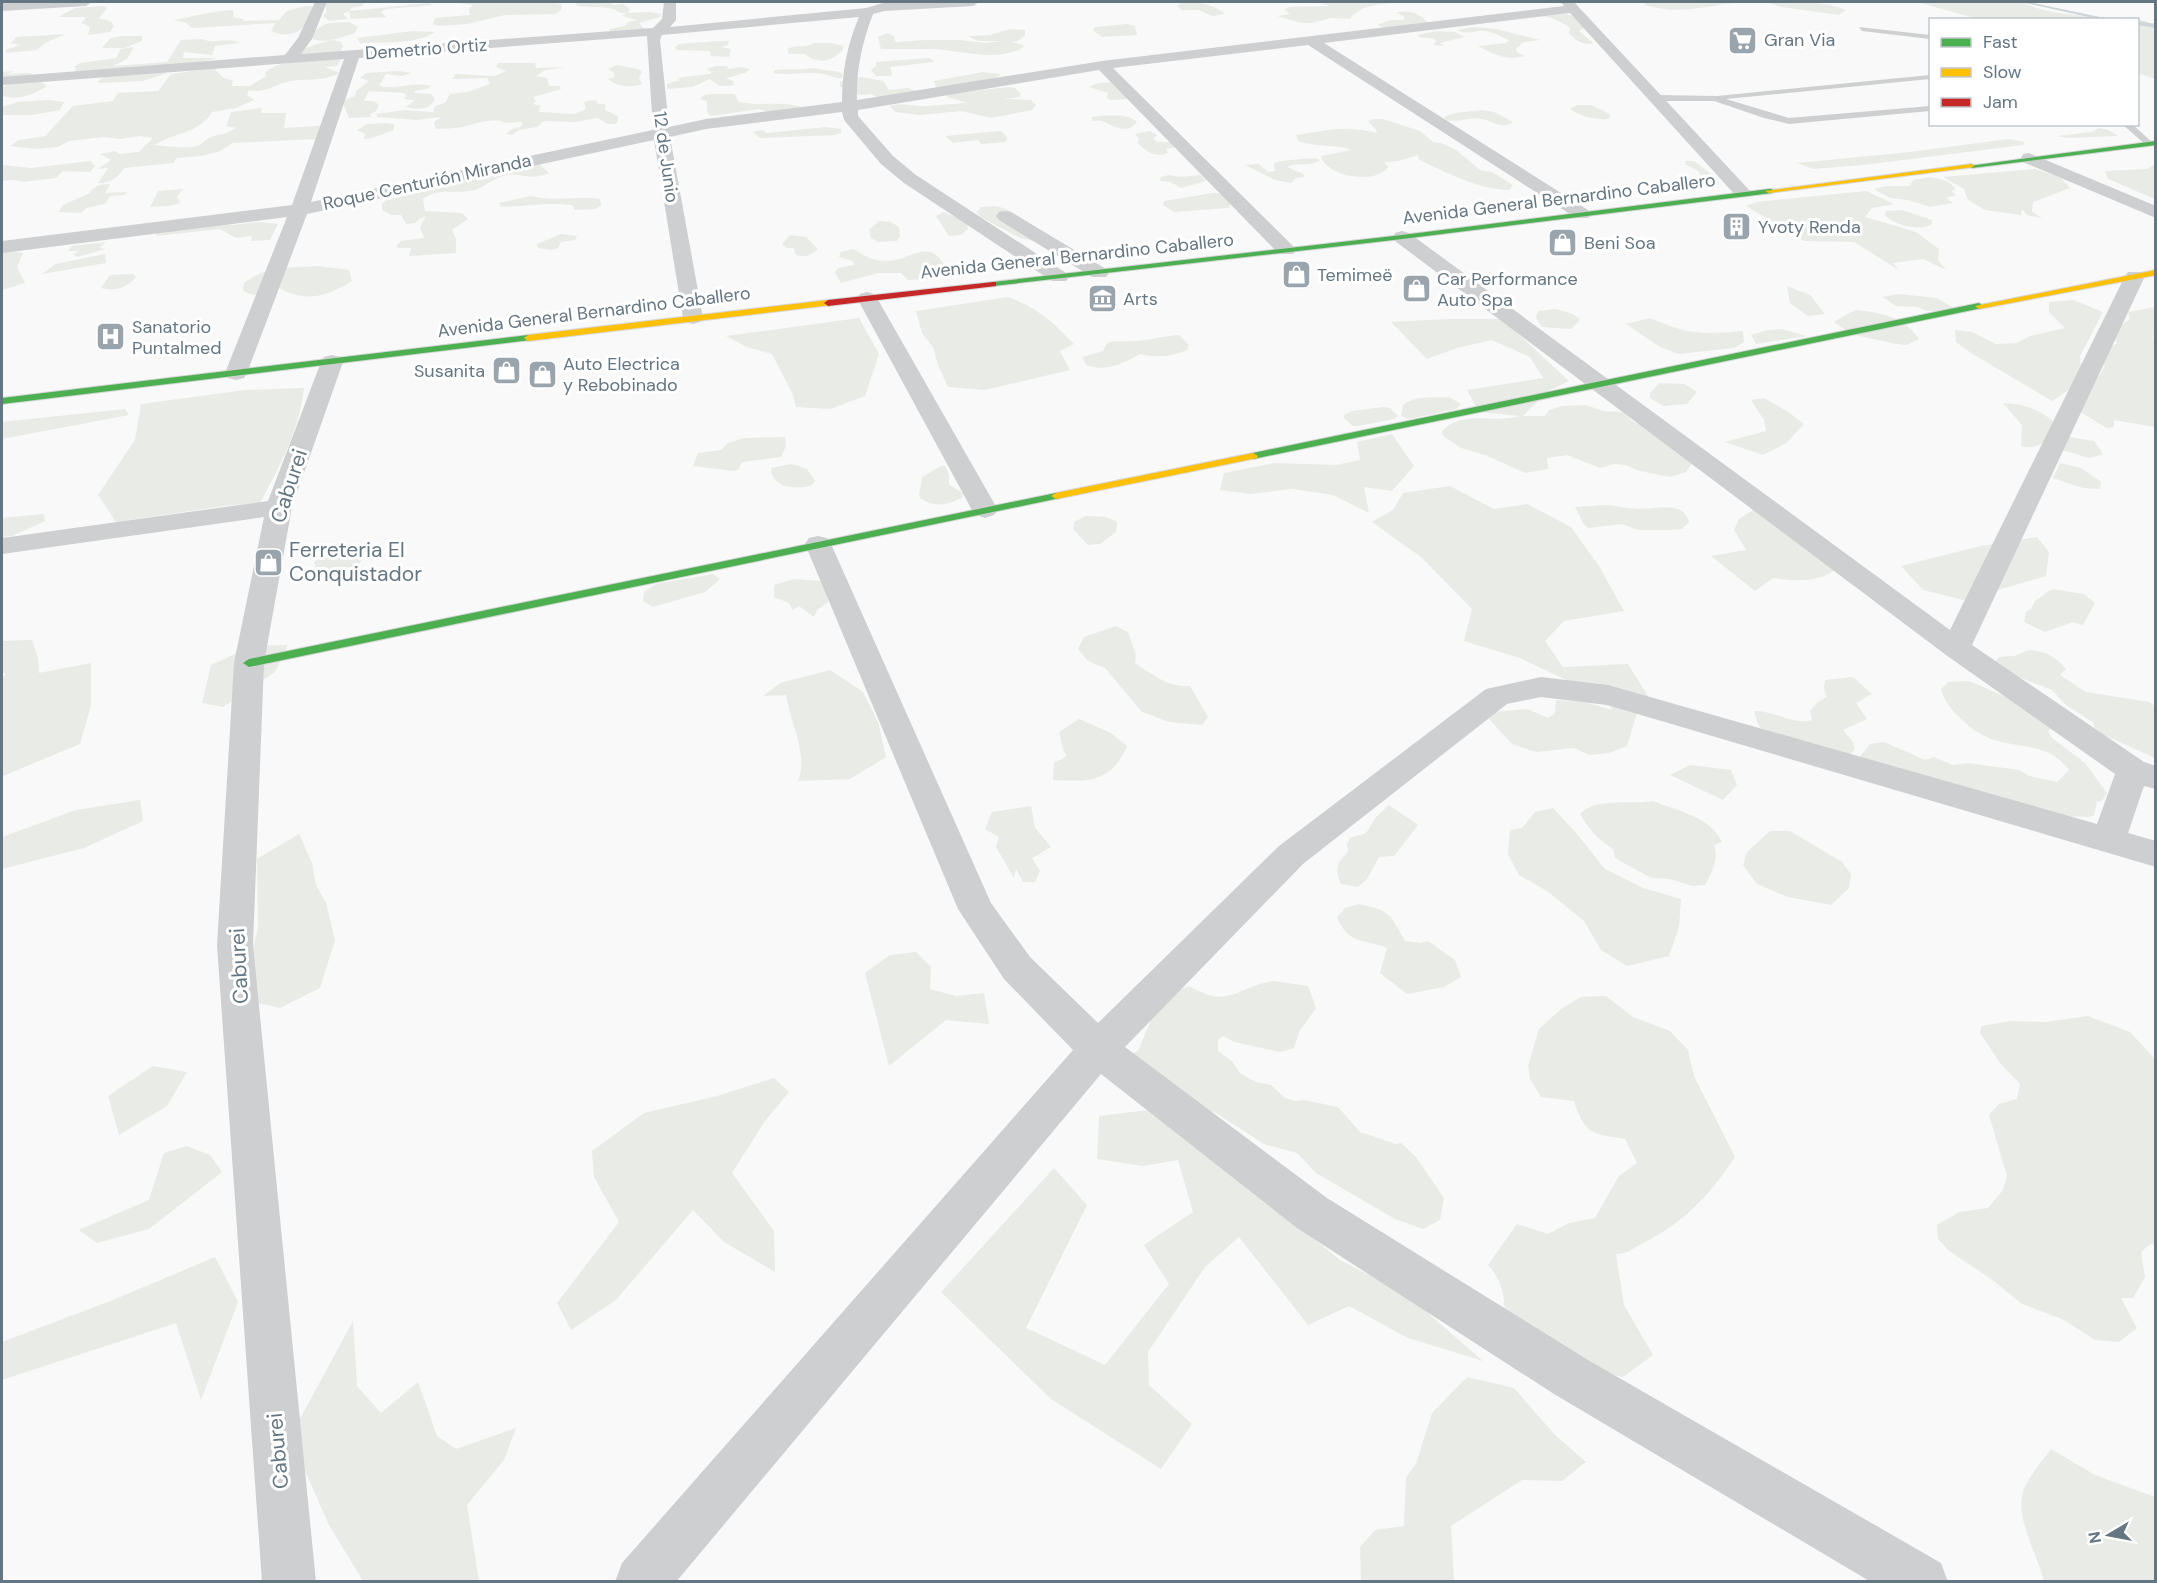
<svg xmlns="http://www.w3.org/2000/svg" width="2157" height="1583" font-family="'DM Sans',sans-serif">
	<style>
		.green { fill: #e8ebe6 }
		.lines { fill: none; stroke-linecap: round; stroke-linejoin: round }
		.stream { fill: #ced6d9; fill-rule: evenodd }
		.fast-casing { stroke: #d5d6d7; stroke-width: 2 }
		.slow-casing { stroke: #d5d6d7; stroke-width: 2 }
		.jam-casing { stroke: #d5d6d7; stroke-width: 2 }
		.lane { fill: #cecfd0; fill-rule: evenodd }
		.street { fill: #cecfd0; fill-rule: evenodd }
		.fast { fill: #4caf50; fill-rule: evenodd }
		.slow { fill: #ffc107; fill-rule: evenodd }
		.jam { fill: #c62828; fill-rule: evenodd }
		.labels { text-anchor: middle; stroke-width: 6; stroke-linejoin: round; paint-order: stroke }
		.far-poi-label { font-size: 18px; fill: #657683; stroke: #fff; text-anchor: start }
		.far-street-label { font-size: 18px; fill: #657683; stroke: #fff }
		.street-label { font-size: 21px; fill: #657683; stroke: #fff }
		.poi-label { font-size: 21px; fill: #657683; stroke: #fff; text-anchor: start }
	</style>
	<rect width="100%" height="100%" fill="#f9f9f9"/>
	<g class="green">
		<polygon points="329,2 372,2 365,2 362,6 351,8 350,11 429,3 433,5 386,9 381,12 386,17 351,19 349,11 343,14 348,19 329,21 323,16 327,12 325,5"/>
		<polygon points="448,2 550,2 561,4 562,9 556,14 505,15 468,24 438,26 433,24 435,18 470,15 469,9 473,5"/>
		<path d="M576 2H609L613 5 623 4 630 9 628 13 650 12 661 14 660 17 639 23 645 30 610 31 609 29 625 26 628 22 638 20 622 16 626 13C618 14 618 10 612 9 605 6 587 8 577 6Z"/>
		<path d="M1183 2C1196 1 1215 5 1225 14L1213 16 1198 10H1182L1177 6Z"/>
		<path d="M1318 2H1412C1393 4 1362 1 1350 19L1331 18 1312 23H1301L1277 16 1290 14 1284 9 1290 7 1330 6Z"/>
		<path d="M1647 2H1744C1706 5 1683 16 1645 5L1644 3Z"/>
		<path d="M1765 2C1792 1 1821 0 1846 10L1839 15 1782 7Z"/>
		<path d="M1917 2H2022C2054 18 2095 15 2130 19H1978Z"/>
		<polygon points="104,6 107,8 99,18 111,22 114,26 110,32 88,35 90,27 81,23 86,18 84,17 58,17 75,8"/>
		<path d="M306 6 321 7C306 25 297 42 271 31L276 23 192 28 186 23 174 20C194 16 213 11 233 10L234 18 244 19 242 21 279 20 287 11Z"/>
		<path d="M1396 12C1412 10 1420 13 1429 24L1388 29 1377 25 1391 20H1404V17Z"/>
		<path d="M1566 14 1573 16 1584 28 1579 31 1593 43C1583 46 1575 40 1569 33L1570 28C1561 22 1553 17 1541 16Z"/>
		<polygon points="2138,20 2146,21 2155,28 2155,79 2138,73"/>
		<path d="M349 22 358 27 355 33C342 37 323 45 311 38 320 21 331 23 349 22Z"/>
		<polygon points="1127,24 1135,26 1137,35 1102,37 1093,30 1095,27"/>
		<path d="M1473 27 1496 29 1540 40 1523 42 1516 49 1517 52 1525 56C1505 61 1494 54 1478 46L1506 43 1509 40C1503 37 1492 32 1486 31 1476 29 1467 36 1457 30Z"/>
		<path d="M1010 29 1025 30V35L1018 41 1011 42 1023 45 1024 47C997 63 961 50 932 49 915 49 898 49 881 49L878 37 888 33 895 37 894 40 896 42 927 40H959L986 43 1002 41H978L968 36 990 35Z"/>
		<path d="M413 31 435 32C413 46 385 41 360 43L357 38Z"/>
		<path d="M1436 31 1455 32 1464 37 1440 43 1444 46 1434 45 1436 40C1430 36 1421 40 1417 35Z"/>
		<polygon points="66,34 45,43 37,50 6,53 6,50 20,45 11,43 16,37"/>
		<polygon points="122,36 142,36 142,41 125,48 102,48 111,38"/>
		<path d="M202 39C215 45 227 36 240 43L215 46 212 55 184 52 183 58H217L151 73H167L143 81 100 83 97 82 104 77 73 74 76 69 74 67 80 63 116 58 121 49 134 47 127 59 113 66 167 62 181 40Z"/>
		<path d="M333 40 341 42 343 46 341 51 230 60C248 56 265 58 283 55 300 52 315 43 333 40Z"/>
		<polygon points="720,41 729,41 728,45 721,47 731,49 729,57 711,56 710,51 677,50 675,48 679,44"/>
		<path d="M814 43H831L843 46V50L833 58 823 61 812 59 805 54H788V49C795 44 806 49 814 43Z"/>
		<polygon points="930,58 934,62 890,67 892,74 890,76 876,76 871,70 876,66 876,62"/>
		<path d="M341 59 337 66 324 67 340 73C322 82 309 78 290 81 275 84 266 94 249 90L247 95 254 100 236 108 212 112C200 133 174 133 154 145 166 146 186 149 197 146 202 144 205 140 209 138 219 133 225 136 236 128L226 126 231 112 262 108 261 113H286L284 128 332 125 334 133 316 139 233 143 220 151 202 156 177 158 173 163 124 168C117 178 111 183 98 183L108 168 98 169 111 160 100 154 116 151 118 154 139 152 153 138 140 136 120 139 103 137 69 141 58 147 36 149 10 146 19 140 45 136 73 106 113 101 118 93 158 91 171 74 214 68 222 77 233 81 232 86H250L266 76 265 73C278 58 320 60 341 59Z"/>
		<path d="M498 63H535L536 68 566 67 545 70 536 76 547 78 549 86H559L561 89 533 97 536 101 533 104 540 106 539 112 574 114 586 109 584 103 587 101 596 100 598 104H605V110L618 116V121L615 124H608L597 118 575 122 544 121 537 127 519 130 512 135 506 134 512 129 520 127 523 124 521 122 503 123 502 121C486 119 476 124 462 127 454 129 444 128 436 129L434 122 441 117 417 120 377 117V114L405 110 433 112 435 106 445 103 450 94 468 92 490 84 487 78 452 79 456 74 495 76 506 71 496 67Z"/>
		<path d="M617 65 638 69 642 72 639 78 642 84C631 88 617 87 608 79L615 77 614 73 608 69Z"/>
		<path d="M715 66H727L728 69 741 67 750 69 745 73 726 78 733 81 734 85C720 87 720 87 710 79L692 87 667 89V84L680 80 677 78 710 74 712 72 707 69Z"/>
		<path d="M811 68 840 72 843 75 842 78C834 79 831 75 823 74 805 71 790 76 773 73L775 70C787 68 799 71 811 68Z"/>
		<path d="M15 71 7 74 30 73 47 86C35 94 15 102 2 95V87L15 82H2V72Z"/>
		<path d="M398 71 412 73 402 76 386 74 379 86C396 90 415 81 432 86L426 89 414 91 415 93 431 94 435 99C430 110 417 110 406 107L415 100 404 99 407 96 404 93 369 91 364 101H374L379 105 376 111 370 114 371 117 349 118 342 101 355 96 356 91 369 81 360 78 366 73Z"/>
		<path d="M983 72 1001 74C993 83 949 89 936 87L934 81Z"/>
		<polygon points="861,77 883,81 889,90 908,88 919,92 878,98 872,94 859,95 852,89 840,87 840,82"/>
		<polygon points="1115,82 1130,99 1111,100 1107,98 1108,93 1089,87 1098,83"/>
		<path d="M1009 87 1015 88 1021 94 1020 97 1003 99 1031 100 1036 105 1032 110 991 118 961 111 919 115 895 112 890 106C903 102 915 107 928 106 953 104 976 102 1001 100L968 103 947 97V94Z"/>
		<path d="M711 94H735L738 101C755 108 781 99 804 108L770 113 759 109 711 116 707 112V101L700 99 704 95Z"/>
		<polygon points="49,100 64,102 60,110 32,115 2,115 2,107 18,102"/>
		<path d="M1577 105H1591L1610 114 1609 119C1594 120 1582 117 1570 109Z"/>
		<path d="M1483 110 1494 112 1513 122C1502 131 1492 120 1481 119 1468 117 1458 123 1446 120L1444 117 1454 113Z"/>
		<path d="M1092 117C1104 115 1128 113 1137 122 1127 136 1113 125 1102 121 1099 120 1095 121 1092 121Z"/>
		<path d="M1374 119H1383L1420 131 1433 142 1441 143 1456 150 1480 170 1492 172 1513 185 1509 190C1476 189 1449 173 1419 160L1418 155 1399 161 1384 162 1388 167C1376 185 1326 177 1321 156L1351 150C1343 145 1313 147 1298 141L1296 135C1330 130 1342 125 1377 133L1376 130 1368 121Z"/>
		<polygon points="385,123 394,124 394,130 372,138 364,139 365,134 357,130 367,124"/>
		<polygon points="826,127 841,129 841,133 835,135 760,138 753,132 762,130 767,133"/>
		<polygon points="2099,128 2108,130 2118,136 2068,138 2057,136 2092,132"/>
		<polygon points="1001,131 1007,137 1006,142 981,144 978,140 953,143 945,136"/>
		<path d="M1150 131 1157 135 1153 139 1158 142H1174L1177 147 1166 149 1168 153C1155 158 1146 152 1138 143L1139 138 1135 134Z"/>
		<polygon points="2008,139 2025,142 2023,145 1863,165 1813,169 1797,163 1910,152"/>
		<path d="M1315 158 1320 160C1309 168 1298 161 1287 167L1303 174 1305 177 1296 178 1291 183 1275 180 1245 165 1259 164 1268 172 1275 171 1274 163C1282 160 1305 159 1315 158Z"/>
		<polygon points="90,161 95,166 90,172 63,171 56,178 23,182 14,180 2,181 2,165 31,168"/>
		<path d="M1685 161H1694L1718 179 1709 186 1674 189 1666 192 1657 191 1646 186 1647 183 1662 185 1702 180C1702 171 1693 168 1686 165Z"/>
		<path d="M539 164 549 173C531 181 524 173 507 175 495 177 488 185 477 189 460 196 439 186 423 199L425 211 462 213 468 219 452 230 456 239V253L409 256 411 248H398L396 246 401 241 424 238 420 227 426 216 419 219 415 223 406 224 401 215H391L382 210V204L385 201 446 184Z"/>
		<polygon points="2155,164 2155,199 2108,179 2105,171 2147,169"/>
		<polygon points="2035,169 2060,177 2070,188 2033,202 2032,211 2042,218 2027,215 2022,209 2021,215 1985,210 1968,200 1964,189 1943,177"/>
		<polygon points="1169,175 1180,177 1201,175 1206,181 1181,188 1171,182 1160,181 1161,177"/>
		<path d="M1930 177C1941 179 1949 180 1956 189L1951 191 1956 195 1946 198 1953 203 1930 207 1908 200 1890 198 1874 189 1886 186H1909L1914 180Z"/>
		<polygon points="110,184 105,193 127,192 124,195 110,196 105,204 86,208 81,213 59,212 63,205 90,193 91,190 99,185"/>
		<polygon points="183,189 177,197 180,203 169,206 150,207 158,191"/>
		<polygon points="1866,191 1894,204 1872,208 1865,217 1916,232 1939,249 1938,260 1946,270 1923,259 1893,263 1899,270 1854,242 1804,241 1746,206 1756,202"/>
		<polygon points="1213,193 1224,193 1230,203 1229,208 1174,212 1163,205 1164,201"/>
		<path d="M531 196C554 202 577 196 600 199L601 205 596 209 575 210 572 205C549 202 525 206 501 207L499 203Z"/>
		<path d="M995 206C1019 211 1027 223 1040 242L1020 238 981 217 977 212 981 207Z"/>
		<path d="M1902 210 1932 220 1931 225C1920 231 1893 225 1885 215L1886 211Z"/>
		<polygon points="944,212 966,222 968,229 961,235 949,236 936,216"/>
		<polygon points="879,221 891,222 899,227 900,236 897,241 878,242 871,238 869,230"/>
		<polygon points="258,222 278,224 270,240 251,241 252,236 236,238 220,229 156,236 157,233 222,223 233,225"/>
		<polygon points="561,234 577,236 575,240 561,242 558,248 552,250 538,248 537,244"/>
		<path d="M790 235 806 237 818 249C811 255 805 259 795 254L794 248H787L782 244Z"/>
		<polygon points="106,242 99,248 105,249 77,257 73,254 79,251 69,251 71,246"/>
		<path d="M853 249C864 255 873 261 885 261 911 262 930 234 947 270L928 279 908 280 901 273H878L841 283 835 273 838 268 854 265 853 261 839 257 841 252Z"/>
		<polygon points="13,251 23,253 17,267 25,283 2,290 2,253"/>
		<polygon points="105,254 106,263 42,274 56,264"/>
		<path d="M318 266 349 270 352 281C324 297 309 303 278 288 265 296 257 298 243 291L244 283C267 265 291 268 318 266Z"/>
		<path d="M133 274 136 277C127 287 116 292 101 288L110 275Z"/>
		<polygon points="1787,286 1810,295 1825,314 1808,316 1790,303"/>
		<polygon points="1898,294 1937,298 1957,310 1926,311 1918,307 1896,306 1883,297"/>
		<path d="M1008 297C1038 308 1052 321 1074 344L1060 351 1070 370 985 390 948 387 938 365 933 347 922 333 916 311Z"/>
		<polygon points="2073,300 2103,312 2080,356 2081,371 2070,389 2052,401 1971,353 1956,342 1955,330 1972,332 1996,344 2017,343 2030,336 2065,328 2049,312 2049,302"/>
		<polygon points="2155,307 2155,335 2152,336 2156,338 2155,427 2114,420 2114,427 2107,428 2077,410 2105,366 2099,362 2107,347 2117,344 2115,337 2117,328 2130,319 2128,312"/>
		<polygon points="1556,309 1573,314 1580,320 1571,329 1542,327 1536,318 1538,311"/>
		<path d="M1855 310C1880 312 1904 317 1919 339L1906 345 1896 344 1851 334 1834 322Z"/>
		<polygon points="859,318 879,354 865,396 830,409 796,407 793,395 772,354 747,347 726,336"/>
		<path d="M1650 318C1687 334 1702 335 1743 331L1744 342 1734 348 1678 354 1660 347 1626 324Z"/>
		<path d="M1450 319H1502L1569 381 1548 391 1523 416H1545L1549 410 1562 406 1586 405 1603 411 1622 412 1635 423 1652 427 1697 456 1686 472 1670 477 1640 471 1625 465 1614 464 1600 468 1567 455 1547 458 1548 469 1525 473 1485 455 1461 448 1443 436 1442 431C1463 409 1494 424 1520 416L1479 412 1467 390 1543 378 1530 357 1492 340 1457 348 1427 359 1391 322Z"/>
		<polygon points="1782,329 1806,336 1756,344 1751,335 1768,330"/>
		<path d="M1179 335 1189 345 1187 350C1171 357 1157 358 1140 354 1121 364 1108 372 1086 365L1082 357 1103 351 1107 343C1117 340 1126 342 1136 341 1151 340 1164 336 1179 335Z"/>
		<polygon points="1660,383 1684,384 1697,392 1687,404 1664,406 1650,398 1650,393"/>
		<path d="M304 388C298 433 281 464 260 503L223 506 116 522 98 495 135 440 141 404 245 390Z"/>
		<path d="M1449 397 1461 404 1456 409 1409 419 1401 416 1403 405C1416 395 1434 398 1449 397Z"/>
		<polygon points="1764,398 1787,411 1804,424 1786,443 1763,455 1725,442 1766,431 1764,420 1751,400"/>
		<path d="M2003 403C2023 404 2037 408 2053 421L2054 432C2044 443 2036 450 2021 446L2022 425Z"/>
		<polygon points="1384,407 1390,408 1398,416 1394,419 1358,426 1353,426 1344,418 1344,415 1352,411"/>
		<polygon points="125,409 129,415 2,439 2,422"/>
		<polygon points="1392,434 1414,466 1392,491 1364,487 1369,513 1333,495 1292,489 1250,494 1220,490 1224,473 1275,463 1336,465 1360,460 1357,442"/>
		<polygon points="785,437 786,446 781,457 742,462 738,470 734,471 693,466 698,453 721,450 728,443 744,438"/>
		<polygon points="2070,437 2094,441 2103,454 2089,458 2062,450 2061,438"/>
		<polygon points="2060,463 2081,468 2101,482 2100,489 2083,488 2053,478"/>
		<path d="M792 464 807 469 815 481 812 485C797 490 771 488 771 468Z"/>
		<path d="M941 466H945L949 474V485L963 493 962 498C946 505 935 508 920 498 918 490 922 486 922 477Z"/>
		<polygon points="1450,486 1494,509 1527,504 1571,527 1599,566 1624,611 1564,621 1545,641 1563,667 1628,664 1649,698 1594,693 1520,658 1464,641 1472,609 1421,557 1372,522 1393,510 1403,493"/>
		<path d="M1765 502 1837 569C1817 583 1796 581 1773 578L1755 591 1711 556 1746 550 1734 530 1739 519Z"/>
		<path d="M1607 505C1618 506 1629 509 1640 509 1657 509 1683 500 1689 522L1682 529 1669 530H1638L1622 524 1588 528 1583 523 1575 507Z"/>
		<polygon points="44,514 45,521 12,536 2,537 2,518"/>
		<polygon points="1086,516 1106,517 1117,522 1116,532 1100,544 1088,545 1073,529 1074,522"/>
		<polygon points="2037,537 2049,552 2046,576 1963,600 1923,590 1901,566 1981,546"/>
		<polygon points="328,552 362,558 358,568 324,583 319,581 314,562"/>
		<polygon points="713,574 720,579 705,592 653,607 643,601 644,592 656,584"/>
		<polygon points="794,579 821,581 832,588 828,602 817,610 814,617 799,606 793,610 789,603 774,597 774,585"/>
		<polygon points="2052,589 2084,594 2095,603 2083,625 2073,622 2045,632 2024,622 2026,612 2031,609 2035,601"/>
		<path d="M1116 626 1128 632 1136 655 1135 663C1153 675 1167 687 1190 686L1208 717 1202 725 1169 722 1142 712 1105 668 1088 661 1078 649 1084 637Z"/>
		<polygon points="32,640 38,658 39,673 91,663 91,705 80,744 3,776 2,779 2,679 6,673 2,673 2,641"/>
		<polygon points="288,645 275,672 223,707 202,703 211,665 235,654 238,646"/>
		<path d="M2028 650C2045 651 2055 656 2066 669L2060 675 2086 692 2149 702 2155 706V758L2102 734 2094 727V723L2066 705 2052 690 2001 670 1996 661 1999 657 2015 656Z"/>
		<path d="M830 670 863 692 878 722 886 757 850 779 798 781C809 755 790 723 786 695L763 696 780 683Z"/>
		<path d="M1853 677 1872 694 1856 703 1867 719 1843 730 1853 742 1855 749 1849 756 1769 738 1758 724 1754 711C1775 710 1792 726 1812 720L1810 711 1818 702 1827 697 1824 689 1825 680Z"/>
		<path d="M1969 681 2009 698 2050 722V730L2048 731 2052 738 2085 763 2107 793 2102 801 2097 802 2094 815 2090 817 2061 816 1859 758 1870 744 1884 742 1925 760 1934 757 1953 765 1968 763 2019 770 2029 776 2057 782 2069 770C2046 740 2018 750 1989 738 1977 733 1967 725 1958 716 1950 708 1944 700 1941 689L1948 682Z"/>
		<polygon points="1608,697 1639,706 1627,746 1609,753 1589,755 1574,748 1536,752 1512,744 1489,719 1494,712 1527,709 1548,718 1555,713 1556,700 1584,702 1612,710"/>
		<path d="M1079 719 1111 733 1127 746C1111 783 1088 782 1053 780L1054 763 1067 756 1063 749 1059 732Z"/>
		<polygon points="1690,765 1731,770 1737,785 1723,800 1670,775"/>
		<polygon points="140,800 143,821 84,848 2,869 2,837 76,810"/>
		<path d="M1653 801C1677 811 1710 816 1722 842L1714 845C1719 860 1712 872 1705 885L1692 886 1670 879 1651 878 1615 858 1613 849C1598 840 1589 829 1580 814 1596 797 1630 805 1653 801Z"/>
		<path d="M1389 805 1418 825 1394 856 1379 857 1367 879 1358 887 1341 884C1335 869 1336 863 1348 852L1347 844 1350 838 1366 833 1376 817Z"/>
		<polygon points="1031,806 1035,828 1051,847 1032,858 1040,871 1035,882 1023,882 1016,869 1014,878 996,847 999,837 985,829 992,812"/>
		<polygon points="1553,808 1577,834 1605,869 1643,888 1681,899 1679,927 1669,956 1627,966 1601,950 1584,921 1547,891 1519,875 1508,854 1510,830 1522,828 1535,812"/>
		<polygon points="1770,831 1790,831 1842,862 1851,874 1849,888 1831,905 1788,897 1757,884 1743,865 1747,852"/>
		<polygon points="299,834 312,863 316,885 326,903 335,940 320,988 280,1008 240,999 258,928 257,859"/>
		<path d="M1359 904C1391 911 1389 913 1405 941L1420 943 1428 941 1455 960 1461 977 1444 987 1407 994 1380 973 1387 948C1364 938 1349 946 1337 917L1345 908Z"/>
		<polygon points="916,952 931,967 930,989 956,996 984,993 989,1024 946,1020 889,1066 865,973 890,955"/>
		<path d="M1274 981 1308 986 1316 1008 1299 1032 1294 1048 1280 1052 1234 1042 1223 1036 1218 1040V1051L1232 1061 1240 1073 1256 1082 1271 1085 1285 1098 1295 1101 1304 1100 1338 1107 1360 1132 1396 1144 1401 1143 1416 1157 1444 1198 1440 1220 1423 1229 1395 1219 1316 1173 1297 1153 1264 1144 1216 1113 1201 1110 1122 1057 1138 1051 1154 1013 1165 996 1189 986C1230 1010 1235 987 1274 981Z"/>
		<path d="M1606 996 1633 1017 1670 1031 1688 1050 1694 1076 1735 1157C1709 1196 1684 1223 1641 1244 1633 1249 1625 1254 1616 1254L1624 1305 1653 1355 1623 1377 1601 1372 1504 1324C1506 1302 1504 1282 1488 1265L1517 1224 1548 1234 1569 1223 1595 1218 1619 1176 1637 1163 1625 1139C1593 1134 1584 1134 1574 1101L1541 1097 1530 1079 1528 1066 1539 1029 1561 1009 1581 997Z"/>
		<polygon points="2088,1016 2130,1032 2155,1059 2155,1245 2150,1244 2141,1252 2145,1277 2133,1298 2121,1298 2137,1328 2119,1342 2095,1340 2064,1320 2022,1304 1991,1279 1949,1251 1938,1239 1937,1225 1959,1212 1988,1208 2003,1190 2007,1176 1989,1115 1999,1104 2017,1099 2020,1084 2000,1063 1980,1033 1981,1026 2011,1021 2046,1022"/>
		<polygon points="153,1066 187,1072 167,1106 119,1135 108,1096"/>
		<polygon points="774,1078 789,1092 765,1121 732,1173 774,1231 775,1272 724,1242 693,1210 616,1300 571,1330 557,1303 619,1222 594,1177 592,1151 644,1113 717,1096"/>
		<polygon points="1157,1109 1340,1260 1406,1294 1483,1361 1408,1338 1349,1306 1308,1325 1239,1237 1205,1267 1148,1352 1149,1385 1192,1424 1161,1469 1051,1399 941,1292 1054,1168 1087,1205 1026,1328 1105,1365 1169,1284 1144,1245 1193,1212 1178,1160 1143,1166 1097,1159 1099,1116"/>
		<polygon points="187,1146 210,1155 222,1172 149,1229 97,1243 79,1230 149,1200 164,1153"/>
		<polygon points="215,1257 238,1302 201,1400 176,1323 2,1380 2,1342 113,1300"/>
		<polygon points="353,1321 357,1386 381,1413 418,1382 437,1436 456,1449 516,1428 504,1460 467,1505 479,1581 363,1581 329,1525 290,1437"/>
		<polygon points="1467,1377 1514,1388 1555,1435 1586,1462 1562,1481 1522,1480 1451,1526 1454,1581 1361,1581 1360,1547 1375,1530 1404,1526 1406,1477 1416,1464 1432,1413"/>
		<path d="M2051 1449 2095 1475 2155 1497V1581H2044C2038 1555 2015 1519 2023 1492 2026 1480 2043 1460 2051 1449Z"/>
	</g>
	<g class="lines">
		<g class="stream">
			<polygon points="2021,2 2029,2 2114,20 2102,20"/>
			<polygon points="2138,21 2156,24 2156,28 2138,25"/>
		</g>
		<defs>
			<g id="fast">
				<polygon points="2156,141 2156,145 1972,168 1969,166"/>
				<polygon points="1769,189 1772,189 1772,193 1402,239 993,286 989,284 993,282 1402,235"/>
				<polygon points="1979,303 1983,306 1982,308 1253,459 1248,456 1253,453"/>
				<polygon points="528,335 532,338 531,340 2,404 2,398"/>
				<polygon points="1056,493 1061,496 1060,498 249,667 243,663 249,659"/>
			</g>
			<g id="slow">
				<polygon points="1972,164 1974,167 1769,193 1765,191"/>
				<polygon points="2156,270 2156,275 1979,309 1975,306"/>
				<polygon points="828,300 831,301 831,305 528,341 524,338 528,335"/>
				<polygon points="1253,453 1258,456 1257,458 1056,499 1051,496 1056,493"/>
			</g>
			<polygon id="jam" points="993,282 996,282 996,286 828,306 824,303 828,300"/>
		</defs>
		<use href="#fast" class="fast-casing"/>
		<use href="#slow" class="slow-casing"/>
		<use href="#jam" class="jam-casing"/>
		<g class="lane">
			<polygon points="1859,27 1930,35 1930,39 1862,31"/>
			<polygon points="1930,75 1930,79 1726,99 1789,118 1930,106 1930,111 1789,124 1764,118 1714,101 1655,101 1651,98 1655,95 1717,96"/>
			<polygon points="2122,124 2132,124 2153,143 2146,145"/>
		</g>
		<g class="street">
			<polygon points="29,2 92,2 86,6 2,11 2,3"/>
			<path d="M315 2H327L312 39 301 54 653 28 662 19 664 2H676V20L670 27 866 8 887 2H979L973 6 884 11 873 14C862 43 856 70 857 100L1102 61 1564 6 1561 2H1574L1752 193 1749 197H1737L1570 13 1324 43 1588 210 1591 214 1588 218H1576L1308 45 1113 68 1293 246 1296 250 1293 254H1279L1099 70 858 110V116L893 156 916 175 1066 273 1069 277 1066 281H1052L904 183 881 164 844 120 842 112 706 129 670 137 703 318 700 322 693 324 686 322 683 318 654 140 307 214 247 373 244 378 236 380 228 378 225 373 287 217 2 253V241L292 205 344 59 2 85V77L285 55 298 38ZM859 17C847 45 842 72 842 102L706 119 669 127 660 40 662 35ZM647 36 653 130 311 202 359 58Z"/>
			<polygon points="2029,153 2156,206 2156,218 2023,162 2021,158 2023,154"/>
			<polygon points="1005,211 1011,212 1106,269 1109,273 1106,277 1092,277 999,220 996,216 999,212"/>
			<polygon points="1402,231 1409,233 1950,630 2125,276 2128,272 2142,272 2145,276 1972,645 2144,762 2156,766 2156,789 2144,786 2128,833 2156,841 2156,867 1607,705 1541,697 1507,704 1303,864 1125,1047 1327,1198 1588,1360 1941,1563 1948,1582 1871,1582 1554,1394 1297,1228 1101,1074 676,1582 615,1582 622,1563 1073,1050 1004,979 958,909 805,544 809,538 818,536 827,538 831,544 991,903 1030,957 1098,1023 1279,846 1486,689 1541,677 1608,685 2097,824 2115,774 1946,655 1395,241 1393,237 1395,233"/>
			<polygon points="867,292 874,294 877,298 998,510 994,515 985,518 976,515 972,510 857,298 860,294"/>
			<polygon points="332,355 340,357 343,362 292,507 264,663 253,945 316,1582 262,1582 217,945 234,663 264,517 2,554 2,538 268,501 321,362 324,357"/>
		</g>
		<use href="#fast" class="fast"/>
		<use href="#slow" class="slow"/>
		<use href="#jam" class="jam"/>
	</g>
	<defs>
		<symbol id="supermarket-square" viewBox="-11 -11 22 22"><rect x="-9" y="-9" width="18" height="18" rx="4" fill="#99a4ac" stroke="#fff"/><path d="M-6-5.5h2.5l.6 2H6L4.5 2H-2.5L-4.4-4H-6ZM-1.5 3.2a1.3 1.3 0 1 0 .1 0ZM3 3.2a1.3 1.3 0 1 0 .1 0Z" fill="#fff"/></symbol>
		<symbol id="building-square" viewBox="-11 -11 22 22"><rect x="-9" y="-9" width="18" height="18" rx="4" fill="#99a4ac" stroke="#fff"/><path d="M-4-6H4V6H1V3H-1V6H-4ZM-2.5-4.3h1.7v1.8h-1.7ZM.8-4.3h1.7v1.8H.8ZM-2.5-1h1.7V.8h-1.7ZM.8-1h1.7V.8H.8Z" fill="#fff"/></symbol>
		<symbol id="shop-square" viewBox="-11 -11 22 22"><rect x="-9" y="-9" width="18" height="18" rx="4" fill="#99a4ac" stroke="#fff"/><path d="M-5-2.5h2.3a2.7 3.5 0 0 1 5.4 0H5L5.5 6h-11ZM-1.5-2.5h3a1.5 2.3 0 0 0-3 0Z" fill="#fff"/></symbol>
		<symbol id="museum-square" viewBox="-11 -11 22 22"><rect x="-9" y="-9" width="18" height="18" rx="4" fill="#99a4ac" stroke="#fff"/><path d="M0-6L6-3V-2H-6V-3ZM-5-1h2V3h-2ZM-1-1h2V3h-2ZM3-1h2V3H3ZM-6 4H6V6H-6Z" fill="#fff"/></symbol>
		<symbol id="hospital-square" viewBox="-11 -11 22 22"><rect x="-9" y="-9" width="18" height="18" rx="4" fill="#99a4ac" stroke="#fff"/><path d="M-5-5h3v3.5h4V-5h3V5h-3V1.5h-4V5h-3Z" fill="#fff"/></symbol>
	</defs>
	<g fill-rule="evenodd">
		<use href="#supermarket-square" x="1726" y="24" width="33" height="33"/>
		<use href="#building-square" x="1720" y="210" width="33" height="33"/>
		<use href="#shop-square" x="1546" y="226" width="33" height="33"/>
		<use href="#shop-square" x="1280" y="258" width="33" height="33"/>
		<use href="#shop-square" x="1400" y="272" width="33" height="33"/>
		<use href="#museum-square" x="1086" y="282" width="33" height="33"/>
		<use href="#hospital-square" x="94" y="320" width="33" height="33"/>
		<use href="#shop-square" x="490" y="354" width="33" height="33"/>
		<use href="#shop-square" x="526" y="358" width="33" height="33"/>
		<use href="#shop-square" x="252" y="546" width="33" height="33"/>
	</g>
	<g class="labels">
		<g class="far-poi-label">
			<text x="1764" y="46">Gran Via</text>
			<text x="1758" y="233">Yvoty Renda</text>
			<text x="1584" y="249">Beni Soa</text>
			<text x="1317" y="281">Temimeë</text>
			<text x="1437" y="285">Car Performance<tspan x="1437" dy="21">Auto Spa</tspan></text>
			<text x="1123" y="305">Arts</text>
			<text x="132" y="333">Sanatorio<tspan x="132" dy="21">Puntalmed</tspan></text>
			<text x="563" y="370">Auto Electrica<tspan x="563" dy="21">y Rebobinado</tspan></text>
			<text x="485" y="377" text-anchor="end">Susanita</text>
		</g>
		<g class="far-street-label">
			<text transform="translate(426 49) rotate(-4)" y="6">Demetrio Ortiz</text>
			<text transform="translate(666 157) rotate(82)" y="6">12 de Junio</text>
			<text transform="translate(427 182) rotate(-12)" y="6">Roque Centurión Miranda</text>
			<text transform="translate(1559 199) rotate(-7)" y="6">Avenida General Bernardino Caballero</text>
			<text transform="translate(1077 256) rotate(-6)" y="6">Avenida General Bernardino Caballero</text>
			<text transform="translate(594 312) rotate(-7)" y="6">Avenida General Bernardino Caballero</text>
		</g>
		<g class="street-label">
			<text transform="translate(289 486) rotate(-72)" y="7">Caburei</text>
			<text transform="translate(239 966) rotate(-93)" y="7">Caburei</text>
			<text transform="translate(278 1451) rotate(-95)" y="7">Caburei</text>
		</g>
		<g class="poi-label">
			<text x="289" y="557">Ferreteria El<tspan x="289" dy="24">Conquistador</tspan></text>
		</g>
	</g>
	<rect width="2157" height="1583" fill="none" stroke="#657683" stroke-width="6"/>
	<rect x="1929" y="18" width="210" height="108" fill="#ffffff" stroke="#c1c8cd" stroke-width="1.5"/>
	<rect x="1941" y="38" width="30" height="9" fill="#4caf50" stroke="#c1c8cd" stroke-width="1.5"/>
	<text x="1983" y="48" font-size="18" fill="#657683">Fast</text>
	<rect x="1941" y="68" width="30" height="9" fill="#ffc107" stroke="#c1c8cd" stroke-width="1.5"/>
	<text x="1983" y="78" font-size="18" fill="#657683">Slow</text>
	<rect x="1941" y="98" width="30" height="9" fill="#c62828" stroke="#c1c8cd" stroke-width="1.5"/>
	<text x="1983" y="108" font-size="18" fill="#657683">Jam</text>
	<g transform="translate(2109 1535) rotate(260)" stroke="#ffffff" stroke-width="4.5" paint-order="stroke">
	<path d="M0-4.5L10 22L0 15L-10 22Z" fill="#657683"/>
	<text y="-9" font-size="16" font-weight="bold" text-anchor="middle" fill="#657683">N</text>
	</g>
</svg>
